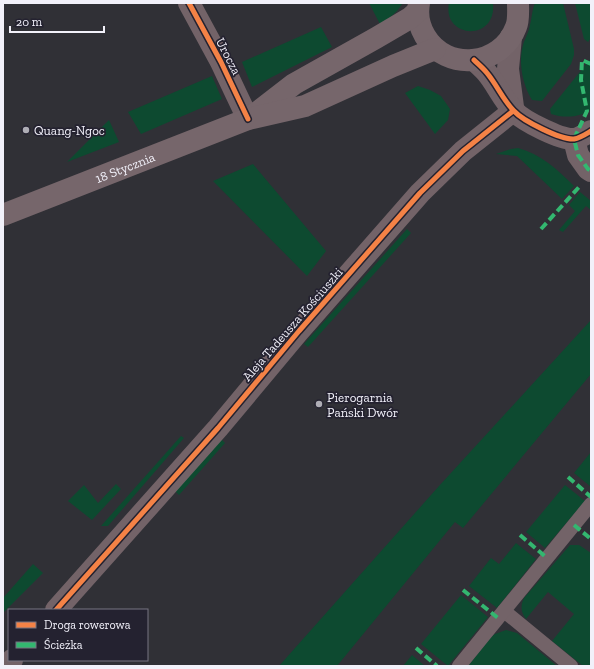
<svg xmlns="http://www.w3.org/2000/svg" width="594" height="669" font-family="'Zilla Slab',serif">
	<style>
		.green { fill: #0d4a30 }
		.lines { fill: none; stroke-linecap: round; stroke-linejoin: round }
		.service { stroke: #736368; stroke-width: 14 }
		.minor { stroke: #736368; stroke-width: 22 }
		.secondary { stroke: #76666b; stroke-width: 22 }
		.quiet { stroke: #33b770; stroke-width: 4; stroke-dasharray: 8 4; stroke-linecap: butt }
		.cycleway-casing { stroke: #242230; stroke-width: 8 }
		.cycleway { stroke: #f48246; stroke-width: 5 }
		.poi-dot { fill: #aeadb5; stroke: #242230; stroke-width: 1.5 }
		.labels { text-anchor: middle; stroke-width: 3.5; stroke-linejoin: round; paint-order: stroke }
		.street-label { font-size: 13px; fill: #f2f1fa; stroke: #242230 }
		.poi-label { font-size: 13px; fill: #f2f1fa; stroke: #242230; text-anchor: start }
	</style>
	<rect width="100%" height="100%" fill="#303036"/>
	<g class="green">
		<polygon points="369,3 403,3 397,11 381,26"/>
		<path d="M449 3H493C497 42 442 39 449 3Z"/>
		<path d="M535 3H563L574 49V55L571 64 542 101 532 100C523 85 518 63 523 45 525 38 529 32 530 25 532 17 532 10 535 3Z"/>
		<polygon points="575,3 591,3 591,38 588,42 584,39"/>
		<polygon points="321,27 332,47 252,87 242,62"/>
		<path d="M591 58V109C581 118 563 118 551 114L550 109Z"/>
		<polygon points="212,76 222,99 141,134 128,112"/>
		<polygon points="418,86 430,90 441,96 450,109 448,120 435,134 405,93"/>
		<polygon points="109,120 119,142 67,162"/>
		<path d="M518 148C541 154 558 170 574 186L562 199 517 156 496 154 511 149Z"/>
		<polygon points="253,164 326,251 307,276 213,181"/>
		<polygon points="580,192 591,201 591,210 586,206 563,232 559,230 575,211 569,205"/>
		<polygon points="407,229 411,233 308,347 304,344"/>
		<polygon points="591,320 591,374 463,528 455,522 337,666 279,666 439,486"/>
		<polygon points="181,436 184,438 108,526 101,526"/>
		<polygon points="221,439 225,443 179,495 175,491"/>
		<polygon points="591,452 591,487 574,473"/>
		<polygon points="116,484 121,489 92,520 68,501 84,485 98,503"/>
		<polygon points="565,485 585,501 545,548 526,532"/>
		<polygon points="516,543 536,559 497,608 469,586 491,558 499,564"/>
		<path d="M570 545H579L591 553V666H583L552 641 574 614 548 592 526 619C521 612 520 606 524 598Z"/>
		<polygon points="33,564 43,573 3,613 3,598"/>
		<polygon points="461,595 488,617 448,666 421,644"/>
		<polygon points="506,630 517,633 557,666 468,666 491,637 495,634"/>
		<polygon points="412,655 425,666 403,666"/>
	</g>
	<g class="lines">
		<g class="service">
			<polyline points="504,611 571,666"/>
			<polyline points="459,666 498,618 591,504"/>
		</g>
		<g class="minor">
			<polyline points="189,3 221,62 248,119"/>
			<polyline points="511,37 508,69 513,107"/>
			<path d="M474 60C478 64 483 68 487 73 497 85 503 100 514 111 523 121 561 140 574 139 580 138 586 134 591 131"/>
			<polyline points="574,139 578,155 588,169 591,171"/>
			<polyline points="56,610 218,428 299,331 420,193 463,151 513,111"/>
			<polyline points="6,666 12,660"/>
		</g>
		<g class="secondary">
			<path d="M419 3C417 14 419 26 425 36 446 72 501 67 516 27 519 20 518 11 518 3"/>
			<polyline points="254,115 294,84 376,38 410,18 418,11"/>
			<path id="s1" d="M3 215 248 119 305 106 393 66 435 49"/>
		</g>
		<g class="quiet">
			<polyline points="591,64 582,60 581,80 587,111 574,139 578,155 588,169 591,171"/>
			<polyline points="541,229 580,186"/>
			<polyline points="568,477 591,497"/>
			<polyline points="574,525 591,539"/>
			<polyline points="520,535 547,558"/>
			<polyline points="463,590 498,618"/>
			<polyline points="416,648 437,666"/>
		</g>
		<defs>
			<g id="cycleway">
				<polyline points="189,3 221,62 248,119"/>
				<path d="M474 60C478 64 483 68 487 73 497 85 503 100 514 111 523 121 561 140 574 139 580 138 586 134 591 131"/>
				<polyline points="56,610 218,428 299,331 420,193 463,151 513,111"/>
			</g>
		</defs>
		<use href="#cycleway" class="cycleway-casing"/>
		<use href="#cycleway" class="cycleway"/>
	</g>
	<g class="poi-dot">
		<circle cx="26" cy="130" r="4"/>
		<circle cx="319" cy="404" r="4"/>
	</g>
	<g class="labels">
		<g class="street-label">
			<text transform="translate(229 56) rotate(63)" y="5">Urocza</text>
			<text dy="5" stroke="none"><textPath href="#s1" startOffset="131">18 Stycznia</textPath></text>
			<text transform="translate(292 324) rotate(-49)" y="5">Aleja Tadeusza Kościuszki</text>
		</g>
		<g class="poi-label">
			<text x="34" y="135">Quang-Ngoc</text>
			<text x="327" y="402">Pierogarnia<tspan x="327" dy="15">Pański Dwór</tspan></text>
		</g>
	</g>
	<rect width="594" height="669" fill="none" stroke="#f2f1fa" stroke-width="8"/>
	<rect x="8" y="609" width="140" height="52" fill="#242230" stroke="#767581"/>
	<rect x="16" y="622" width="20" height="6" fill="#f48246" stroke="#767581"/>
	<text x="44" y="629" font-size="12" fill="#f2f1fa">Droga rowerowa</text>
	<rect x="16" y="642" width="20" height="6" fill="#33b770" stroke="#767581"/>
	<text x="44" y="649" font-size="12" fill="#f2f1fa">Ścieżka</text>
	<path d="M10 26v6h94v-6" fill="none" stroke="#f2f1fa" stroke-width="2"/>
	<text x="16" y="26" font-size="12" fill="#f2f1fa" stroke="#242230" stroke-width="3" paint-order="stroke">20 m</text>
</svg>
